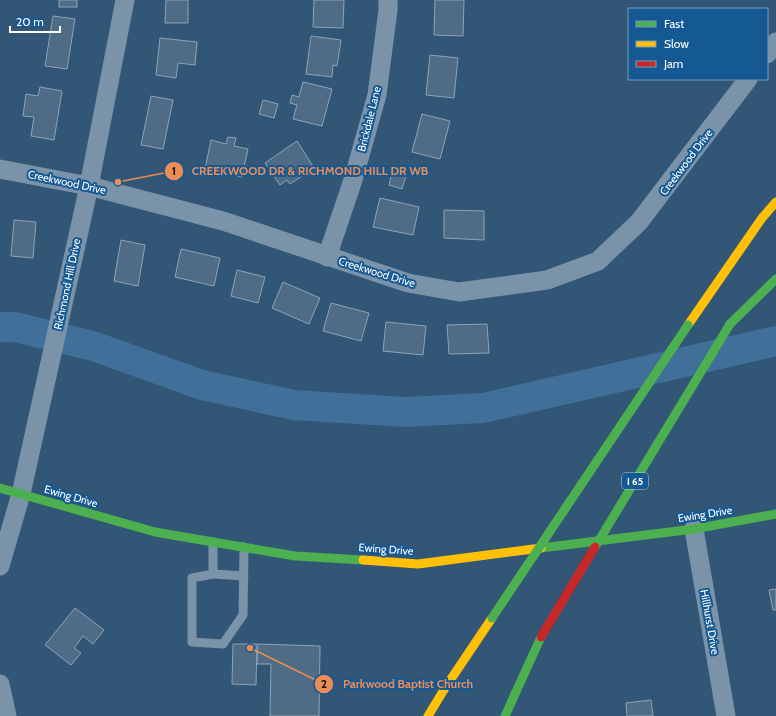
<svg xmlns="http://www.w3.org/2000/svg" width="776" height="716" font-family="Cabin,sans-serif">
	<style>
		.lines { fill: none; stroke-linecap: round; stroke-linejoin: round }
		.river { stroke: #406f99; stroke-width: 30 }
		.building { fill: #4e6c85; stroke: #8ea4b7 }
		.lane { stroke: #7a93a9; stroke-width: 9 }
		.street { stroke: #7a93a9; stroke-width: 19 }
		.fast { stroke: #4caf50; stroke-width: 9 }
		.slow { stroke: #ffc107; stroke-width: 9 }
		.fast-bridge { stroke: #4caf50; stroke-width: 9 }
		.jam-bridge { stroke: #c62828; stroke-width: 9 }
		.labels { text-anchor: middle; stroke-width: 4; stroke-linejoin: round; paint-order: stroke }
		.shield { fill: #145993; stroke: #b8cddf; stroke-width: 1 }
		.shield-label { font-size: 10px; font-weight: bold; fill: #fff }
		.street-label { font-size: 11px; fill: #fff; stroke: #145993 }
		.leader { fill: none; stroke: #ef8b55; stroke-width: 1.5 }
		.callout-dot { fill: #ef8b55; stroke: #145993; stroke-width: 1.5 }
		.mark-label { font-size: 12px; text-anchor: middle; font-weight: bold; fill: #111 }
		.callout-label { font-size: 12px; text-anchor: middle; font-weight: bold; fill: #ef8b55; stroke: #145993; stroke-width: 4; stroke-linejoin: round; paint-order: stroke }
	</style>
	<rect width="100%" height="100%" fill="#315676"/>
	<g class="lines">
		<polyline class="river" points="0,327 15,327 93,346 202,385 294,405 405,412 483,408 776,341"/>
	</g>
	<g class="building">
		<rect x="59" y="0" width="18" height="7"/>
		<polygon points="166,0 188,0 188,23 165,23"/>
		<polygon points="314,0 344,0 343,28 313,27"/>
		<polygon points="435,0 464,0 463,36 434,35"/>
		<polygon points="53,16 75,19 67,69 45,66"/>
		<polygon points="311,36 341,40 337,66 333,65 332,77 306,74"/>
		<polygon points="160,38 197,42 195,65 178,63 176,78 156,75"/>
		<polygon points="430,55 458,58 454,98 426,95"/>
		<polygon points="303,82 332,89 322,126 293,119 297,105 290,103 292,95 299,97"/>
		<polygon points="40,87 62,91 54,140 31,136 34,117 23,116 26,94 38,96"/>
		<polygon points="151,96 173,100 163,149 141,145"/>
		<polygon points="263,100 278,104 274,118 259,114"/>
		<polygon points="422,114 450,121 440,159 412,152"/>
		<polygon points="228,137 236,138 234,146 248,149 242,177 205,169 211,140 226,144"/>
		<polygon points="297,141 314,168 290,184 287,180 280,185 265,163"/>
		<polygon points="392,172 406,176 402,189 389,185"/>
		<polygon points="380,198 419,207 413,235 373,227"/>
		<polygon points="444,210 484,211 484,240 444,238"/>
		<polygon points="14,220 36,222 33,258 11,256"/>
		<polygon points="121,240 145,245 138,286 114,281"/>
		<polygon points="181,249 220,258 214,286 175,277"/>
		<polygon points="237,270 265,277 258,303 231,296"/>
		<polygon points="283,282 320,298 309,324 272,308"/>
		<polygon points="331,303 369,313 361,341 323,331"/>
		<polygon points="386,322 426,326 423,355 383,351"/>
		<polygon points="487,324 489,353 449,354 447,325"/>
		<polygon points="776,589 776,610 773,610 769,590"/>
		<polygon points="75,608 104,630 93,644 83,636 74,648 81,653 71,665 45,645"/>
		<polygon points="233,644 257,644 256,685 232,684"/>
		<polygon points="258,644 320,646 319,716 270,716 271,664 257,664"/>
		<polygon points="651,700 653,716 627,716 626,703"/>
	</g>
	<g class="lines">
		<g class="lane">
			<polyline points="213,542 213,574 192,578 192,642 223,644 243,615 244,547"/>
			<polyline points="213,574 244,576"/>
		</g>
		<g class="street">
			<polyline points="767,54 776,42"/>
			<polyline points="0,169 89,186 223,221 408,283 459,292 547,280 598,261 639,222 748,79"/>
			<polyline points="327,257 353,180 377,95 388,10 388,0"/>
			<polyline points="694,529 726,716"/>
			<polyline points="0,566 21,494 89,186 125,0"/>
			<polyline points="0,684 7,716"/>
		</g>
		<g class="fast">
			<polyline points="730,324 776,279"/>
			<polyline points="0,488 155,532 295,556 363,560"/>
			<polyline points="541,548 694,529 776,514"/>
			<polyline points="505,716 541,637"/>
		</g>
		<g class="slow">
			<polyline points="688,325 762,218 776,202"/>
			<polyline points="363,560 418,564 541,548"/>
			<polyline points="428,716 445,688 492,618"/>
		</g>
		<g class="fast-bridge">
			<polyline points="595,547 730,324"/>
			<polyline points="492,618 688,325"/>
		</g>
		<polyline class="jam-bridge" points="541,637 595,547"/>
	</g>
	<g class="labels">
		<rect class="shield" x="622" y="473" width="26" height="16" rx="3"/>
		<g class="shield-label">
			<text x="635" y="485">I 65</text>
		</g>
		<g class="street-label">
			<text transform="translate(369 119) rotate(-76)" y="4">Brickdale Lane</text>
			<text transform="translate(686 162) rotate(-53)" y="4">Creekwood Drive</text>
			<text transform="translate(67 182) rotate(12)" y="4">Creekwood Drive</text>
			<text transform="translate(377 272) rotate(17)" y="4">Creekwood Drive</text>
			<text transform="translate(67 284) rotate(-78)" y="4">Richmond Hill Drive</text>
			<text transform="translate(71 496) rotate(16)" y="4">Ewing Drive</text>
			<text transform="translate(705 514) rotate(-9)" y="4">Ewing Drive</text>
			<text transform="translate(386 549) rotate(4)" y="4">Ewing Drive</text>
			<text transform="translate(710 622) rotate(80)" y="4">Hillhurst Drive</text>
		</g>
	</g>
	<path class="leader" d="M118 182L174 171M250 648L324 684"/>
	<g class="callout-dot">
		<circle cx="118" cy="182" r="4"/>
		<circle cx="250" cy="648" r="4"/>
		<circle cx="174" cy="171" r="10"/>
		<circle cx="324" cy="684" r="10"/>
	</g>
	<g class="mark-label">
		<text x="174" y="175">1</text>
		<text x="324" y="688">2</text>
	</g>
	<g class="callout-label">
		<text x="310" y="175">CREEKWOOD DR &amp; RICHMOND HILL DR WB</text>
		<text x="408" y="688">Parkwood Baptist Church</text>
	</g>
	<rect x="628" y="8" width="140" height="72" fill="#145993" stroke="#729bbe"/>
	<rect x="636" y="21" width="20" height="6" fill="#4caf50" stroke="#729bbe"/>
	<text x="664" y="28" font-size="12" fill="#ffffff">Fast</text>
	<rect x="636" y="41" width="20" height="6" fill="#ffc107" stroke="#729bbe"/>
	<text x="664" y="48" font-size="12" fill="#ffffff">Slow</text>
	<rect x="636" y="61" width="20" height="6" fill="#c62828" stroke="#729bbe"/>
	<text x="664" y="68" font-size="12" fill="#ffffff">Jam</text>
	<path d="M10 26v6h50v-6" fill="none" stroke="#ffffff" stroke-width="2"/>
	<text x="16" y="26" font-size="12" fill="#ffffff" stroke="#145993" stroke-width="3" paint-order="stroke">20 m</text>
</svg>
